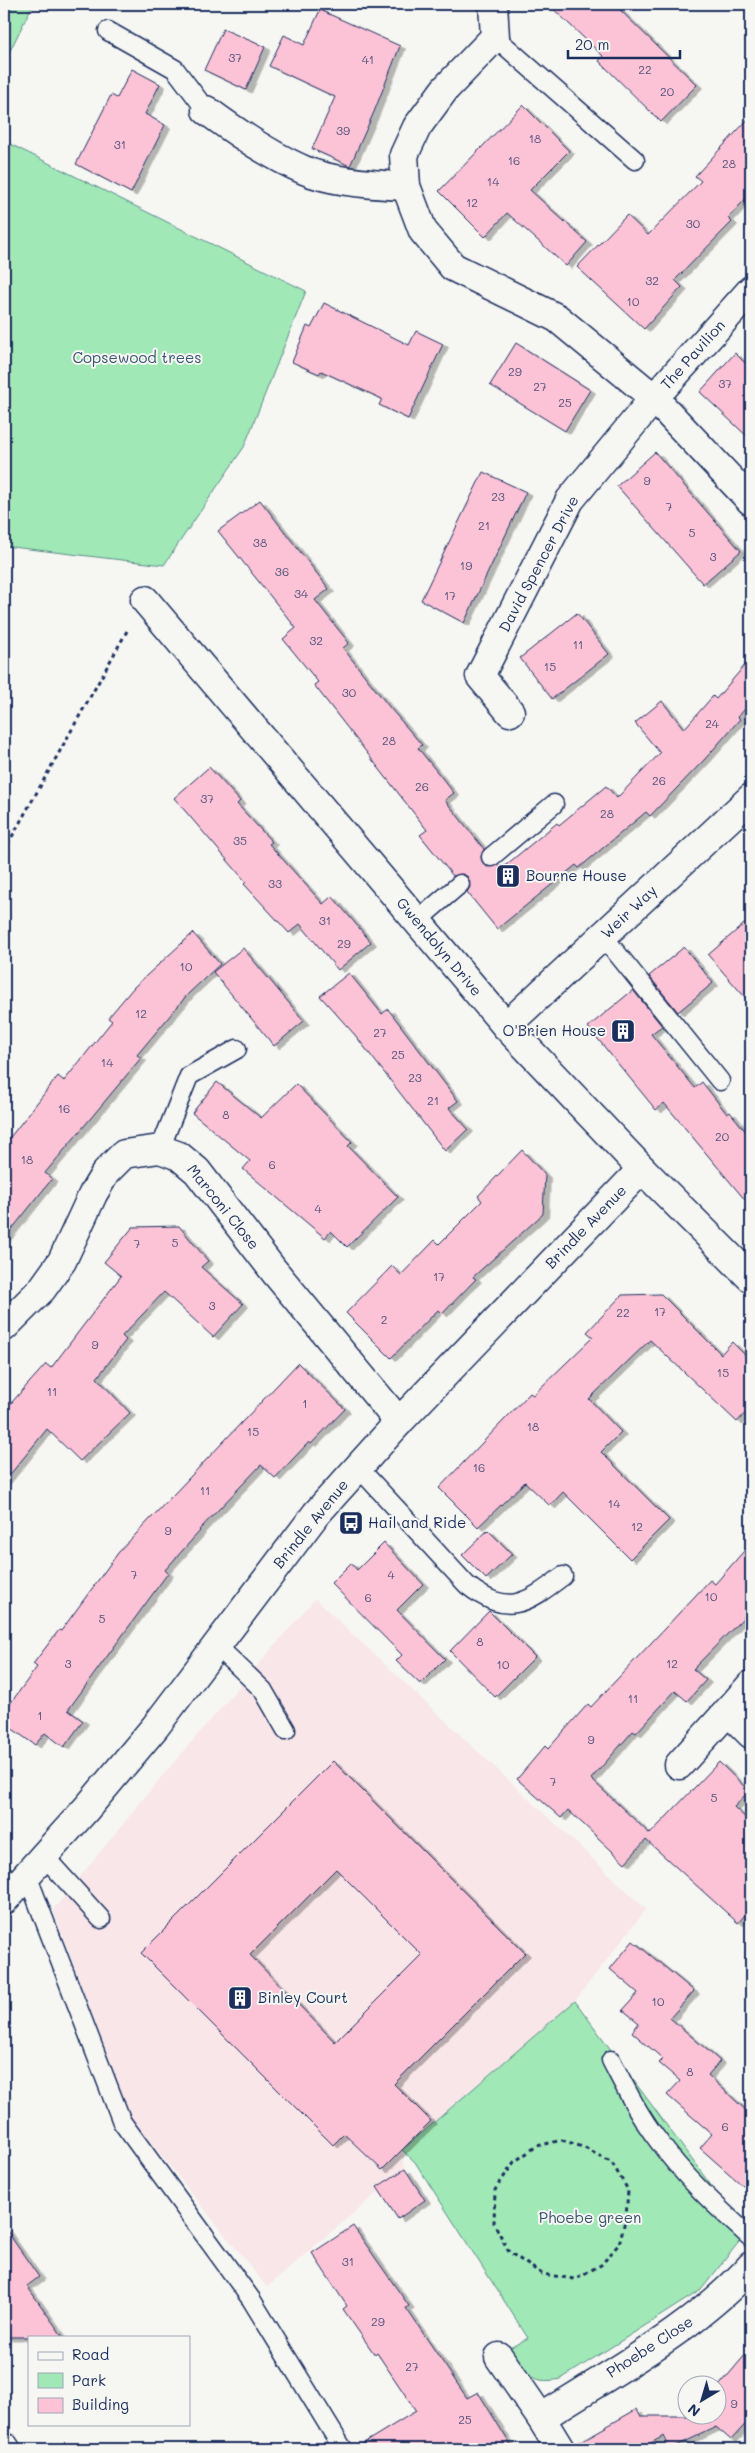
<svg xmlns="http://www.w3.org/2000/svg" width="755" height="2453" font-family="Mali,sans-serif">
	<style>
		.built { fill: #f8e6e9 }
		.green { fill: #a0e8b6; stroke: #5e8c8a }
		.building { fill: #fcc2d5; stroke: #1b2f5e; fill-rule: evenodd; filter: url(#shadow) }
		.lines { fill: none; stroke-linecap: round; stroke-linejoin: round }
		.service-casing { stroke: #1b2f5e; stroke-width: 21 }
		.minor-casing { stroke: #1b2f5e; stroke-width: 31 }
		.path { stroke: #1b2f5e; stroke-width: 3; stroke-dasharray: 4 4; stroke-linecap: butt }
		.service { stroke: #f6f6f2; stroke-width: 18 }
		.minor { stroke: #f6f6f2; stroke-width: 28 }
		.labels { text-anchor: middle; stroke-width: 4; stroke-linejoin: round; paint-order: stroke }
		.number-label { font-size: 12px; fill: #53547c }
		.street-label { font-size: 15px; fill: #1b2f5e; stroke: #f6f6f2 }
		.park-label { font-size: 15px; fill: #365470; stroke: #f6f6f2 }
		.poi-label { font-size: 15px; fill: #1b2f5e; stroke: #f6f6f2; text-anchor: start }
	</style>
	<defs>
		<filter id="shadow"><feDropShadow dx="5.5" dy="3" stdDeviation="0" flood-color="#0004"/></filter>
	</defs>
	<rect width="100%" height="100%" fill="#f6f6f2"/>
	<filter id="ink" filterUnits="userSpaceOnUse"><feTurbulence type="fractalNoise" baseFrequency=".02" numOctaves="2"/><feDisplacementMap in="SourceGraphic" scale="10" xChannelSelector="R" yChannelSelector="G"/><feConvolveMatrix kernelMatrix="1 2 1 2 8 2 1 2 1" color-interpolation-filters="sRGB"/></filter>
	<g filter="url(#ink)">
		<polygon class="built" points="315,1599 646,1909 575,2001 402,2150 405,2169 267,2287 132,2119 53,1910 163,1775"/>
		<g class="green">
			<polygon points="4,4 33,4 4,63"/>
			<polygon points="4,141 306,291 244,447 164,565 4,546"/>
			<path d="M575 2001 746 2233 701 2290 561 2379C529 2385 525 2373 508 2349L528 2338 415 2162 402 2150Z"/>
		</g>
		<g class="building">
			<polygon points="548,4 614,4 697,85 661,122 599,61 603,56"/>
			<polygon points="320,10 400,46 374,112 350,166 312,149 335,97 269,66 284,35 304,45"/>
			<polygon points="223,29 265,47 246,90 204,70"/>
			<polygon points="132,69 160,84 145,114 165,125 131,193 76,164 111,95 117,98"/>
			<polygon points="523,105 569,151 530,190 587,242 566,266 507,213 485,237 439,191"/>
			<polygon points="751,116 751,193 728,218 732,222 675,280 682,287 644,329 577,267 627,215 648,235 701,181 695,176"/>
			<polygon points="324,303 409,345 416,331 443,344 408,419 379,405 382,399 321,371 319,374 292,362 307,326 311,328"/>
			<polygon points="516,343 590,390 565,431 490,385"/>
			<polygon points="735,353 751,369 751,440 700,392"/>
			<polygon points="655,452 741,551 703,584 617,486"/>
			<polygon points="483,472 526,492 464,623 421,600"/>
			<polygon points="260,500 329,589 315,600 349,643 343,648 390,708 422,745 418,748 454,793 445,800 484,849 481,858 487,867 498,865 501,869 557,823 559,825 606,786 617,798 660,753 635,723 662,701 684,729 713,696 716,699 751,658 751,702 738,717 740,719 705,759 650,816 646,812 579,868 576,865 497,929 467,892 470,887 468,877 463,874 453,876 420,835 427,830 314,685 318,682 283,639 296,628 218,531"/>
			<polygon points="577,613 609,654 552,699 520,658"/>
			<polygon points="209,767 240,801 237,804 272,842 269,844 323,904 332,896 371,942 338,970 300,924 289,933 244,884 246,882 174,798"/>
			<polygon points="751,918 751,1004 708,955"/>
			<polygon points="193,933 220,964 188,994 137,1055 141,1058 45,1173 52,1179 4,1239 4,1145 58,1076 64,1081 112,1021 108,1018 134,987"/>
			<polygon points="684,947 713,983 678,1012 649,976"/>
			<polygon points="243,948 304,1021 274,1046 213,972"/>
			<polygon points="349,973 382,1014 388,1009 458,1101 449,1108 468,1129 445,1151 355,1035 320,996"/>
			<polygon points="633,990 662,1026 651,1034 695,1088 702,1082 727,1114 730,1112 751,1138 751,1207 664,1103 656,1110 588,1027"/>
			<polygon points="217,1082 261,1118 296,1084 352,1142 348,1146 398,1197 347,1247 331,1231 325,1238 243,1169 250,1161 192,1113"/>
			<polygon points="522,1150 545,1175 543,1214 473,1277 476,1279 442,1314 438,1310 391,1358 346,1313 392,1266 401,1275 435,1240 439,1244 482,1201 478,1196"/>
			<polygon points="179,1226 208,1261 201,1267 243,1304 213,1337 164,1292 122,1336 126,1340 97,1378 130,1413 80,1461 47,1429 4,1482 4,1411 46,1364 51,1368 121,1276 104,1262 133,1227"/>
			<polygon points="661,1294 721,1354 732,1342 751,1361 751,1407 737,1422 650,1340 589,1399 621,1432 601,1452 669,1520 630,1559 563,1492 550,1506 525,1482 478,1527 439,1488 530,1393 533,1395 593,1337 587,1332 622,1295"/>
			<polygon points="298,1363 345,1409 311,1444 309,1442 275,1478 261,1465 199,1530 200,1531 165,1570 168,1573 68,1710 83,1721 64,1747 45,1733 35,1745 4,1723 4,1712 37,1667 33,1664 59,1630 61,1631 118,1553"/>
			<polygon points="488,1530 512,1554 486,1579 462,1555"/>
			<polygon points="384,1543 423,1584 397,1610 445,1659 420,1684 396,1661 402,1655 331,1583 351,1563 357,1570"/>
			<polygon points="751,1543 751,1610 693,1669 706,1680 687,1701 675,1691 636,1733 633,1731 591,1779 650,1834 719,1762 749,1791 734,1807 751,1823 751,1908 738,1923 646,1840 625,1863 568,1810 561,1818 517,1779 545,1746 548,1749 588,1704 591,1707 710,1580 715,1584"/>
			<polygon points="489,1611 535,1657 495,1697 450,1651"/>
			<path d="M333 1761 525 1953 394 2084 431 2121 382 2170 344 2134 333 2145 141 1953ZM336 1869 422 1955 335 2042 250 1955Z"/>
			<polygon points="633,1941 694,1991 670,2018 720,2061 708,2075 751,2115 751,2193 700,2148 712,2134 667,2095 680,2081 659,2063 663,2059 632,2032 639,2023 623,2010 638,1993 610,1969"/>
			<polygon points="405,2169 425,2200 398,2219 377,2187"/>
			<polygon points="353,2226 409,2306 406,2308 467,2398 478,2392 513,2449 354,2449 416,2411 377,2353 375,2355 343,2309 347,2306 312,2253"/>
			<polygon points="4,2227 39,2277 27,2286 63,2337 4,2337"/>
			<polygon points="751,2348 751,2418 731,2440 716,2427 670,2449 664,2436 639,2449 576,2449 574,2445 637,2409 641,2416 718,2416 718,2387"/>
		</g>
		<g class="lines">
			<defs>
				<g id="service">
					<polyline points="108,31 175,69 206,110"/>
					<polyline points="495,37 635,160"/>
					<polyline points="491,857 554,804"/>
					<polyline points="417,921 460,884"/>
					<polyline points="603,936 720,1081"/>
					<polyline points="160,1149 189,1076 237,1049"/>
					<path d="M358 1467 467 1585C508 1617 526 1604 563 1576"/>
					<polyline points="216,1645 263,1690 286,1730"/>
					<polyline points="44,1856 101,1919"/>
					<polyline points="4,1875 12,1892"/>
					<polyline points="27,1875 122,2122 251,2299 343,2449"/>
					<path d="M611 2060C625 2087 638 2114 657 2139 683 2176 718 2208 751 2238"/>
				</g>
				<g id="minor">
					<polyline points="493,4 495,37 445,89 417,127 404,155 406,186 423,231 453,267 557,318 654,398 751,501"/>
					<path d="M206 110C237 133 269 155 304 170 331 182 377 185 406 186"/>
					<polyline points="145,600 506,1026 642,1169 751,1278"/>
					<polyline points="510,712 480,676 570,500 654,398 751,290"/>
					<polyline points="506,1026 751,798"/>
					<polyline points="4,1327 42,1289 62,1261 93,1194 106,1172 124,1154 160,1149 179,1156 197,1171 274,1271 399,1422"/>
					<polyline points="728,1711 751,1685"/>
					<polyline points="679,1765 728,1711 751,1734"/>
					<polyline points="4,1900 87,1808 155,1727 316,1514 399,1422 642,1169"/>
					<polyline points="499,2357 541,2418"/>
					<polyline points="4,2446 6,2449"/>
					<path d="M560 2449 541 2418C609 2374 697 2327 751 2266"/>
				</g>
			</defs>
			<use href="#service" class="service-casing"/>
			<use href="#minor" class="minor-casing"/>
			<g class="path">
				<polyline points="4,851 127,631"/>
				<polygon points="562,2140 583,2147 612,2163 628,2190 626,2217 619,2244 601,2265 574,2279 542,2274 509,2252 494,2223 495,2190 514,2162 537,2146"/>
			</g>
			<use href="#service" class="service"/>
			<use href="#minor" class="minor"/>
		</g>
	</g>
	<defs>
		<symbol id="building-square" viewBox="-11 -11 22 22"><rect x="-9" y="-9" width="18" height="18" rx="4" fill="#1b2f5e" stroke="#f6f6f2"/><path d="M-4-6H4V6H1V3H-1V6H-4ZM-2.5-4.3h1.7v1.8h-1.7ZM.8-4.3h1.7v1.8H.8ZM-2.5-1h1.7V.8h-1.7ZM.8-1h1.7V.8H.8Z" fill="#fff"/></symbol>
		<symbol id="bus-square" viewBox="-11 -11 22 22"><rect x="-9" y="-9" width="18" height="18" rx="4" fill="#1b2f5e" stroke="#f6f6f2"/><path d="M-5-6H5V4H4V6H2V4H-2V6H-4V4H-5ZM-3.5-4V0h7V-4ZM-3.5 1.2v1.5H-2V1.2ZM2 1.2v1.5H3.5V1.2Z" fill="#fff"/></symbol>
	</defs>
	<g fill-rule="evenodd">
		<use href="#building-square" x="494" y="862" width="28" height="28"/>
		<use href="#building-square" x="609" y="1017" width="28" height="28"/>
		<use href="#bus-square" x="337" y="1509" width="28" height="28"/>
		<use href="#building-square" x="226" y="1984" width="28" height="28"/>
	</g>
	<g class="labels">
		<g class="number-label">
			<text x="235" y="62">37</text>
			<text x="368" y="64">41</text>
			<text x="645" y="74">22</text>
			<text x="667" y="96">20</text>
			<text x="343" y="135">39</text>
			<text x="535" y="143">18</text>
			<text x="120" y="149">31</text>
			<text x="514" y="165">16</text>
			<text x="729" y="168">28</text>
			<text x="493" y="186">14</text>
			<text x="472" y="207">12</text>
			<text x="693" y="228">30</text>
			<text x="652" y="285">32</text>
			<text x="633" y="306">10</text>
			<text x="515" y="376">29</text>
			<text x="725" y="388">37</text>
			<text x="540" y="391">27</text>
			<text x="565" y="407">25</text>
			<text x="647" y="485">9</text>
			<text x="498" y="501">23</text>
			<text x="669" y="511">7</text>
			<text x="484" y="530">21</text>
			<text x="692" y="537">5</text>
			<text x="260" y="547">38</text>
			<text x="713" y="561">3</text>
			<text x="466" y="570">19</text>
			<text x="282" y="576">36</text>
			<text x="301" y="598">34</text>
			<text x="450" y="600">17</text>
			<text x="316" y="645">32</text>
			<text x="578" y="649">11</text>
			<text x="550" y="671">15</text>
			<text x="349" y="697">30</text>
			<text x="712" y="728">24</text>
			<text x="389" y="745">28</text>
			<text x="659" y="785">26</text>
			<text x="422" y="791">26</text>
			<text x="207" y="803">37</text>
			<text x="607" y="818">28</text>
			<text x="240" y="845">35</text>
			<text x="275" y="888">33</text>
			<text x="325" y="925">31</text>
			<text x="344" y="948">29</text>
			<text x="186" y="971">10</text>
			<text x="141" y="1018">12</text>
			<text x="380" y="1037">27</text>
			<text x="398" y="1059">25</text>
			<text x="107" y="1067">14</text>
			<text x="415" y="1082">23</text>
			<text x="433" y="1105">21</text>
			<text x="64" y="1113">16</text>
			<text x="226" y="1119">8</text>
			<text x="722" y="1141">20</text>
			<text x="27" y="1164">18</text>
			<text x="272" y="1169">6</text>
			<text x="318" y="1213">4</text>
			<text x="175" y="1247">5</text>
			<text x="137" y="1248">7</text>
			<text x="439" y="1281">17</text>
			<text x="212" y="1310">3</text>
			<text x="660" y="1316">17</text>
			<text x="623" y="1317">22</text>
			<text x="384" y="1324">2</text>
			<text x="95" y="1349">9</text>
			<text x="723" y="1377">15</text>
			<text x="52" y="1396">11</text>
			<text x="305" y="1408">1</text>
			<text x="533" y="1431">18</text>
			<text x="253" y="1436">15</text>
			<text x="479" y="1472">16</text>
			<text x="205" y="1495">11</text>
			<text x="614" y="1508">14</text>
			<text x="637" y="1531">12</text>
			<text x="168" y="1535">9</text>
			<text x="134" y="1579">7</text>
			<text x="391" y="1579">4</text>
			<text x="711" y="1601">10</text>
			<text x="368" y="1602">6</text>
			<text x="102" y="1623">5</text>
			<text x="480" y="1646">8</text>
			<text x="68" y="1668">3</text>
			<text x="672" y="1668">12</text>
			<text x="503" y="1669">10</text>
			<text x="633" y="1703">11</text>
			<text x="40" y="1720">1</text>
			<text x="591" y="1744">9</text>
			<text x="553" y="1786">7</text>
			<text x="714" y="1802">5</text>
			<text x="658" y="2006">10</text>
			<text x="690" y="2076">8</text>
			<text x="725" y="2131">6</text>
			<text x="348" y="2266">31</text>
			<text x="378" y="2326">29</text>
			<text x="412" y="2371">27</text>
			<text x="734" y="2408">9</text>
			<text x="465" y="2424">25</text>
		</g>
		<g class="street-label">
			<text transform="translate(693 355) rotate(-48)" y="5">The Pavilion</text>
			<text transform="translate(539 564) rotate(-62)" y="5">David Spencer Drive</text>
			<text transform="translate(629 912) rotate(-43)" y="5">Weir Way</text>
			<text transform="translate(439 947) rotate(50)" y="5">Gwendolyn Drive</text>
			<text transform="translate(223 1207) rotate(51)" y="5">Marconi Close</text>
			<text transform="translate(586 1227) rotate(-46)" y="5">Brindle Avenue</text>
			<text transform="translate(311 1524) rotate(-51)" y="5">Brindle Avenue</text>
			<text transform="translate(650 2347) rotate(-33)" y="5">Phoebe Close</text>
		</g>
		<g class="park-label">
			<text x="137" y="363">Copsewood trees</text>
			<text x="590" y="2223">Phoebe green</text>
		</g>
		<g class="poi-label">
			<text x="526" y="881">Bourne House</text>
			<text x="606" y="1036" text-anchor="end">O'Brien House</text>
			<text x="368" y="1528">Hail and Ride</text>
			<text x="258" y="2003">Binley Court</text>
		</g>
	</g>
	<rect width="755" height="2453" fill="none" stroke="#f6f6f2" stroke-width="20"/>
	<rect x="10" y="10" width="735" height="2433" fill="none" stroke="#1b2f5e" stroke-width="2" filter="url(#ink)"/>
	<rect x="28" y="2336" width="162" height="90" fill="#f6f6f2" stroke="#9ea6b7"/>
	<rect x="38" y="2352" width="25" height="8" fill="#f6f6f2" stroke="#9ea6b7"/>
	<text x="72" y="2360" font-size="15" fill="#1b2f5e">Road</text>
	<rect x="38" y="2373" width="25" height="15" fill="#a0e8b6" stroke="#9ea6b7"/>
	<text x="72" y="2386" font-size="15" fill="#1b2f5e">Park</text>
	<rect x="38" y="2398" width="25" height="15" fill="#fcc2d5" stroke="#9ea6b7"/>
	<text x="72" y="2410" font-size="15" fill="#1b2f5e">Building</text>
	<g transform="translate(702 2400) rotate(218)"><circle r="24" fill="#f6f6f2" stroke="#9ea6b7"/>
	<path d="M0-4L9 19L0 12L-9 19Z" fill="#1b2f5e"/>
	<text y="-8" font-size="14" font-weight="bold" text-anchor="middle" fill="#1b2f5e">N</text>
	</g>
	<path d="M568 50v8h112v-8" fill="none" stroke="#1b2f5e" stroke-width="2.5"/>
	<text x="575" y="50" font-size="15" fill="#1b2f5e" stroke="#f6f6f2" stroke-width="4" paint-order="stroke">20 m</text>
</svg>
